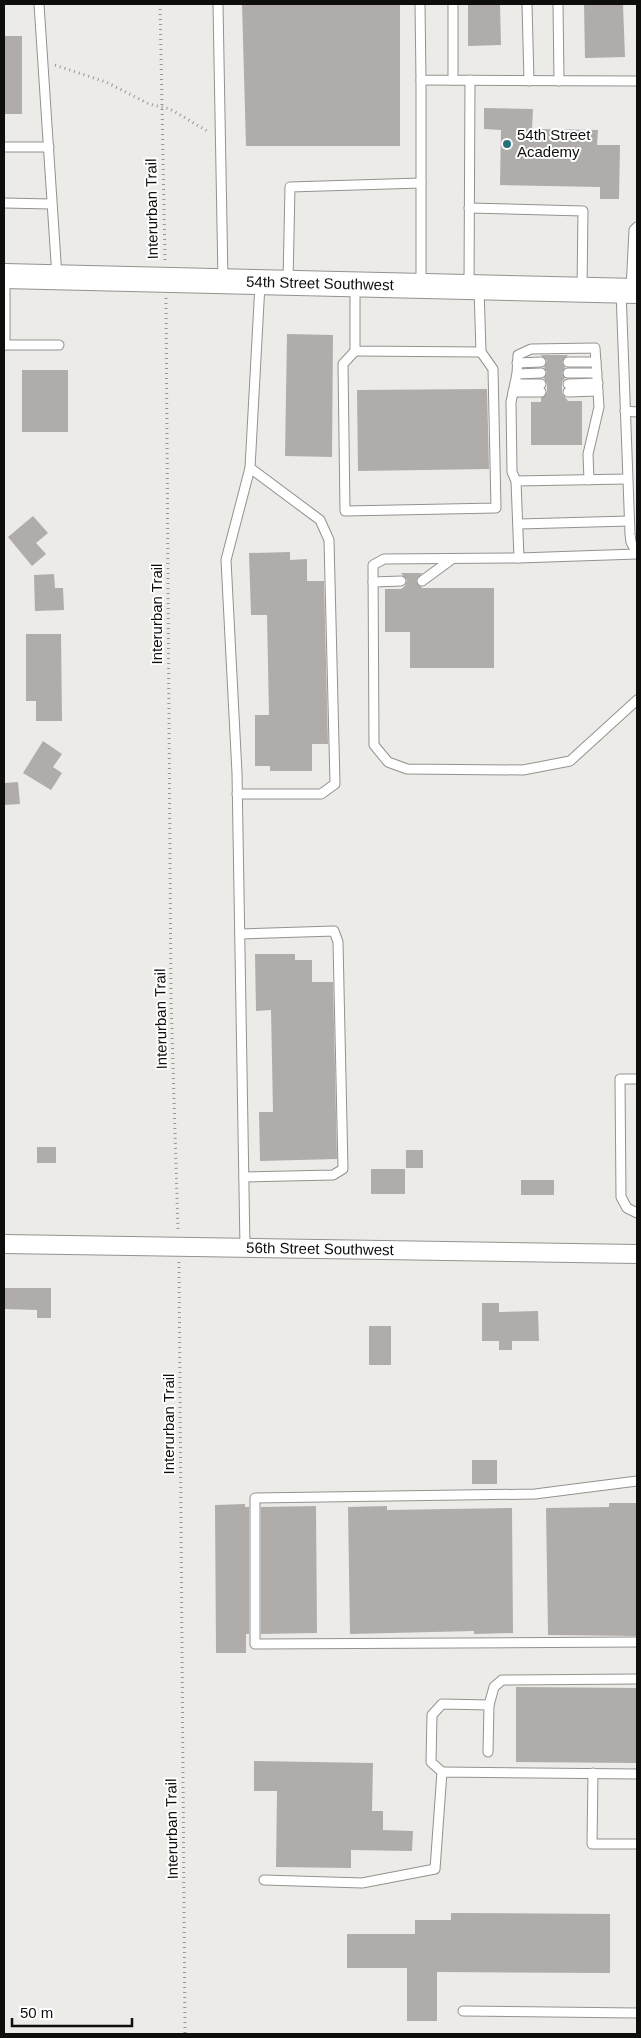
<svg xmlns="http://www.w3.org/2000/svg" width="641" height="2038" font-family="Helvetica,sans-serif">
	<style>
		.building { fill: #b0acaa }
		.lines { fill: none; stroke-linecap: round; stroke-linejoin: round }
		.service-casing { stroke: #94928f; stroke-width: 11 }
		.minor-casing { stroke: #94928f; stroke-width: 20 }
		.secondary-casing { stroke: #94928f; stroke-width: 26 }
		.path { stroke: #969592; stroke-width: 3; stroke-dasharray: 1 4; stroke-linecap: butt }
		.service { stroke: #fff; stroke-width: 9 }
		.minor { stroke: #fff; stroke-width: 18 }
		.secondary { stroke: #fff; stroke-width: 24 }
		.poi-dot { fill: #28717a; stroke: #fff; stroke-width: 2 }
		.labels { text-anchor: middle; stroke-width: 4; stroke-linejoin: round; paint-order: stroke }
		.poi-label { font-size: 15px; fill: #0e0e0d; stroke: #fff; text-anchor: start }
		.street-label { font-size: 15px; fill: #0e0e0d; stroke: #fff }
	</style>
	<rect width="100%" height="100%" fill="#edebe8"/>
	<g class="building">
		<polygon points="242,4 400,4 400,146 246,146"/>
		<polygon points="468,4 500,4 501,45 468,46"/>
		<polygon points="584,4 623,4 625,57 585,58"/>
		<rect x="4" y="36" width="18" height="78"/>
		<polygon points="484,108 533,109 532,129 598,130 597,145 620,145 619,199 600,199 600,187 500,185 501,130 484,129"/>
		<polygon points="287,334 333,335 332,457 285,456"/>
		<polygon points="541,355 568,355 562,362 565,368 562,373 565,378 562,382 562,393 568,401 582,401 582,445 531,445 531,402 541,402 541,398 547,392 547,384 544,378 547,372 544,368 547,361"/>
		<rect x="22" y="370" width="46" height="62"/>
		<polygon points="487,389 489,469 358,471 357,390"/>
		<polygon points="33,516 48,533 36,543 46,554 32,566 8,537"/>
		<polygon points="290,552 290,560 307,559 307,581 324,581 328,744 312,744 312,771 270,771 270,766 255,766 255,715 269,715 267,615 251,615 249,553"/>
		<polygon points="401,573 422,573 416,581 422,588 494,588 494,668 410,668 410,632 385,632 385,589 401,589 405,586 407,580"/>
		<polygon points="54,574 55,588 63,588 64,610 35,611 34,575"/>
		<polygon points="26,634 61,634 62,721 36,721 36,701 26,701"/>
		<polygon points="43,741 62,754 53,767 62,773 51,790 23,773"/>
		<polygon points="18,782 20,804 4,805 4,783"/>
		<polygon points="255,954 295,954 295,960 312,960 312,982 333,982 337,1159 260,1161 259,1112 273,1112 271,1010 256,1011"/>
		<rect x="37" y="1147" width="19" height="16"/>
		<rect x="406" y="1150" width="17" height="18"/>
		<rect x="371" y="1169" width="34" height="25"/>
		<rect x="521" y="1180" width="33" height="15"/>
		<polygon points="4,1288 51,1288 51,1318 37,1318 37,1310 4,1309"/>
		<polygon points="482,1303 499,1303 499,1312 538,1311 539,1341 512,1341 512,1350 499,1350 499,1341 482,1341"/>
		<rect x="369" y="1326" width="22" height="39"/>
		<rect x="472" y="1460" width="25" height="24"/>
		<polygon points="609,1503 637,1503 637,1636 548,1635 546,1508 609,1507"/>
		<polygon points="245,1504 245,1507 249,1507 249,1634 246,1634 246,1653 216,1653 215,1505"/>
		<polygon points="316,1506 317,1633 261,1634 261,1507"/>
		<polygon points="387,1506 387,1510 512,1508 513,1633 474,1634 474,1631 350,1634 348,1507"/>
		<polygon points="516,1687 637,1688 637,1763 516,1762"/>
		<polygon points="254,1761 373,1763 372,1811 383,1811 383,1830 413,1831 412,1851 351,1850 351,1868 276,1867 277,1791 254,1791"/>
		<polygon points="451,1913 610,1914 610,1973 437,1972 437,2021 407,2021 407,1968 347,1968 347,1934 415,1934 415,1920 451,1920"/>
	</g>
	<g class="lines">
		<defs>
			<g id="service">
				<polyline points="39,4 57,277"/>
				<polyline points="218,4 223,281"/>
				<polyline points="420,4 421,80 637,81"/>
				<polyline points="527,4 529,81"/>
				<polyline points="558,4 559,81"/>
				<polyline points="421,80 421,285"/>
				<polyline points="453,80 453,4"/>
				<polyline points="4,147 49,147"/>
				<polyline points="4,203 51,204"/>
				<polyline points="469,208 583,211 582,289"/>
				<polyline points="5,276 5,345"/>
				<polyline points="288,282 290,187 421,183"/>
				<polyline points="355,286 355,351 481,352 479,288"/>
				<polyline points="469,286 470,80"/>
				<polyline points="631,290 634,230 637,227"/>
				<polyline points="621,291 630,534 631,542 637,553"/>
				<polyline points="4,345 59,345"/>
				<polyline points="355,351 343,364 345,511 496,508 493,369 481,352"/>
				<polyline points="568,362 596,362"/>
				<polyline points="517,363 541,362"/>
				<polyline points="568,373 597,373"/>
				<polyline points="517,374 518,355 531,349 595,348 599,407 588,454 589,480"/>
				<polyline points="515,384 541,384"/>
				<polyline points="568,384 598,383"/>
				<polyline points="513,392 541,392"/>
				<polyline points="568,392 598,391"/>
				<polyline points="625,411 637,412"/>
				<polyline points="516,481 512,472 511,402 517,374 541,373"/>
				<polyline points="519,524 629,521"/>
				<polyline points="637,554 519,558 384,559 373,565 374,745 388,762 407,769 523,770 570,761 637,700"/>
				<polyline points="519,558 516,481 627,479"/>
				<polyline points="422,581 452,559"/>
				<polyline points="373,582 401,581"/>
				<polyline points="237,794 321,794 335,784 329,540 320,520 250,468"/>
				<polyline points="240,934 334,931 338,942 343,1169 333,1175 244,1177"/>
				<polyline points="637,1079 620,1079 621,1197 627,1208 637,1213"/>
				<polyline points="245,1248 237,773 226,560 250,468 260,284"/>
				<polyline points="637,1481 535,1494 255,1498 255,1644 637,1642"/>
				<polyline points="488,1752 489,1705"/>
				<polyline points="442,1772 431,1762 432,1715 442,1704 489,1705 494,1687 502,1680 637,1679"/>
				<polyline points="593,1773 592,1844 637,1844"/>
				<polyline points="264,1880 362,1883 435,1869 442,1772 637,1774"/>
				<polyline points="463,2011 637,2013"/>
			</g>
			<g id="minor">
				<path id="s1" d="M4 1244 637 1254"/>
			</g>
			<g id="secondary">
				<path id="s2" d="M4 276 637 291"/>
			</g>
		</defs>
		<use href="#service" class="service-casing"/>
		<use href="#minor" class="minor-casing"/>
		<use href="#secondary" class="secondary-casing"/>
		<g class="path">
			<polyline points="160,4 165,261"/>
			<polyline points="55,65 106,82 149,104 170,109 209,132"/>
			<polyline points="166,298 171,999 178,1231"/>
			<polyline points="179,1262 185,2034"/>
		</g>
		<use href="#service" class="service"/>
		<use href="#minor" class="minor"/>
		<use href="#secondary" class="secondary"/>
	</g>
	<circle class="poi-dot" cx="507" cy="144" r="5"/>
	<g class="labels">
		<g class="poi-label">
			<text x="517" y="140">54th Street<tspan x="517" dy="17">Academy</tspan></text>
		</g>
		<g class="street-label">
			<text transform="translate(152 209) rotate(-91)" y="5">Interurban Trail</text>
			<text dy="5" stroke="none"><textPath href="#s2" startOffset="316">54th Street Southwest</textPath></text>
			<text transform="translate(157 614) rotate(-90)" y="5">Interurban Trail</text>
			<text transform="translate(161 1019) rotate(-91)" y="5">Interurban Trail</text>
			<text dy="5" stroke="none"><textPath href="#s1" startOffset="316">56th Street Southwest</textPath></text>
			<text transform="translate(169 1424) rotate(-90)" y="5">Interurban Trail</text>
			<text transform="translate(172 1829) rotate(-91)" y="5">Interurban Trail</text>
		</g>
	</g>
	<rect width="641" height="2038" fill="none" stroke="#0e0e0d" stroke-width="10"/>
	<path d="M12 2018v8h120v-8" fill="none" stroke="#0e0e0d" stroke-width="2.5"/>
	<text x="20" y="2018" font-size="15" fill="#0e0e0d" stroke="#ffffff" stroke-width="4" paint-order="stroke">50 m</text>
</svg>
